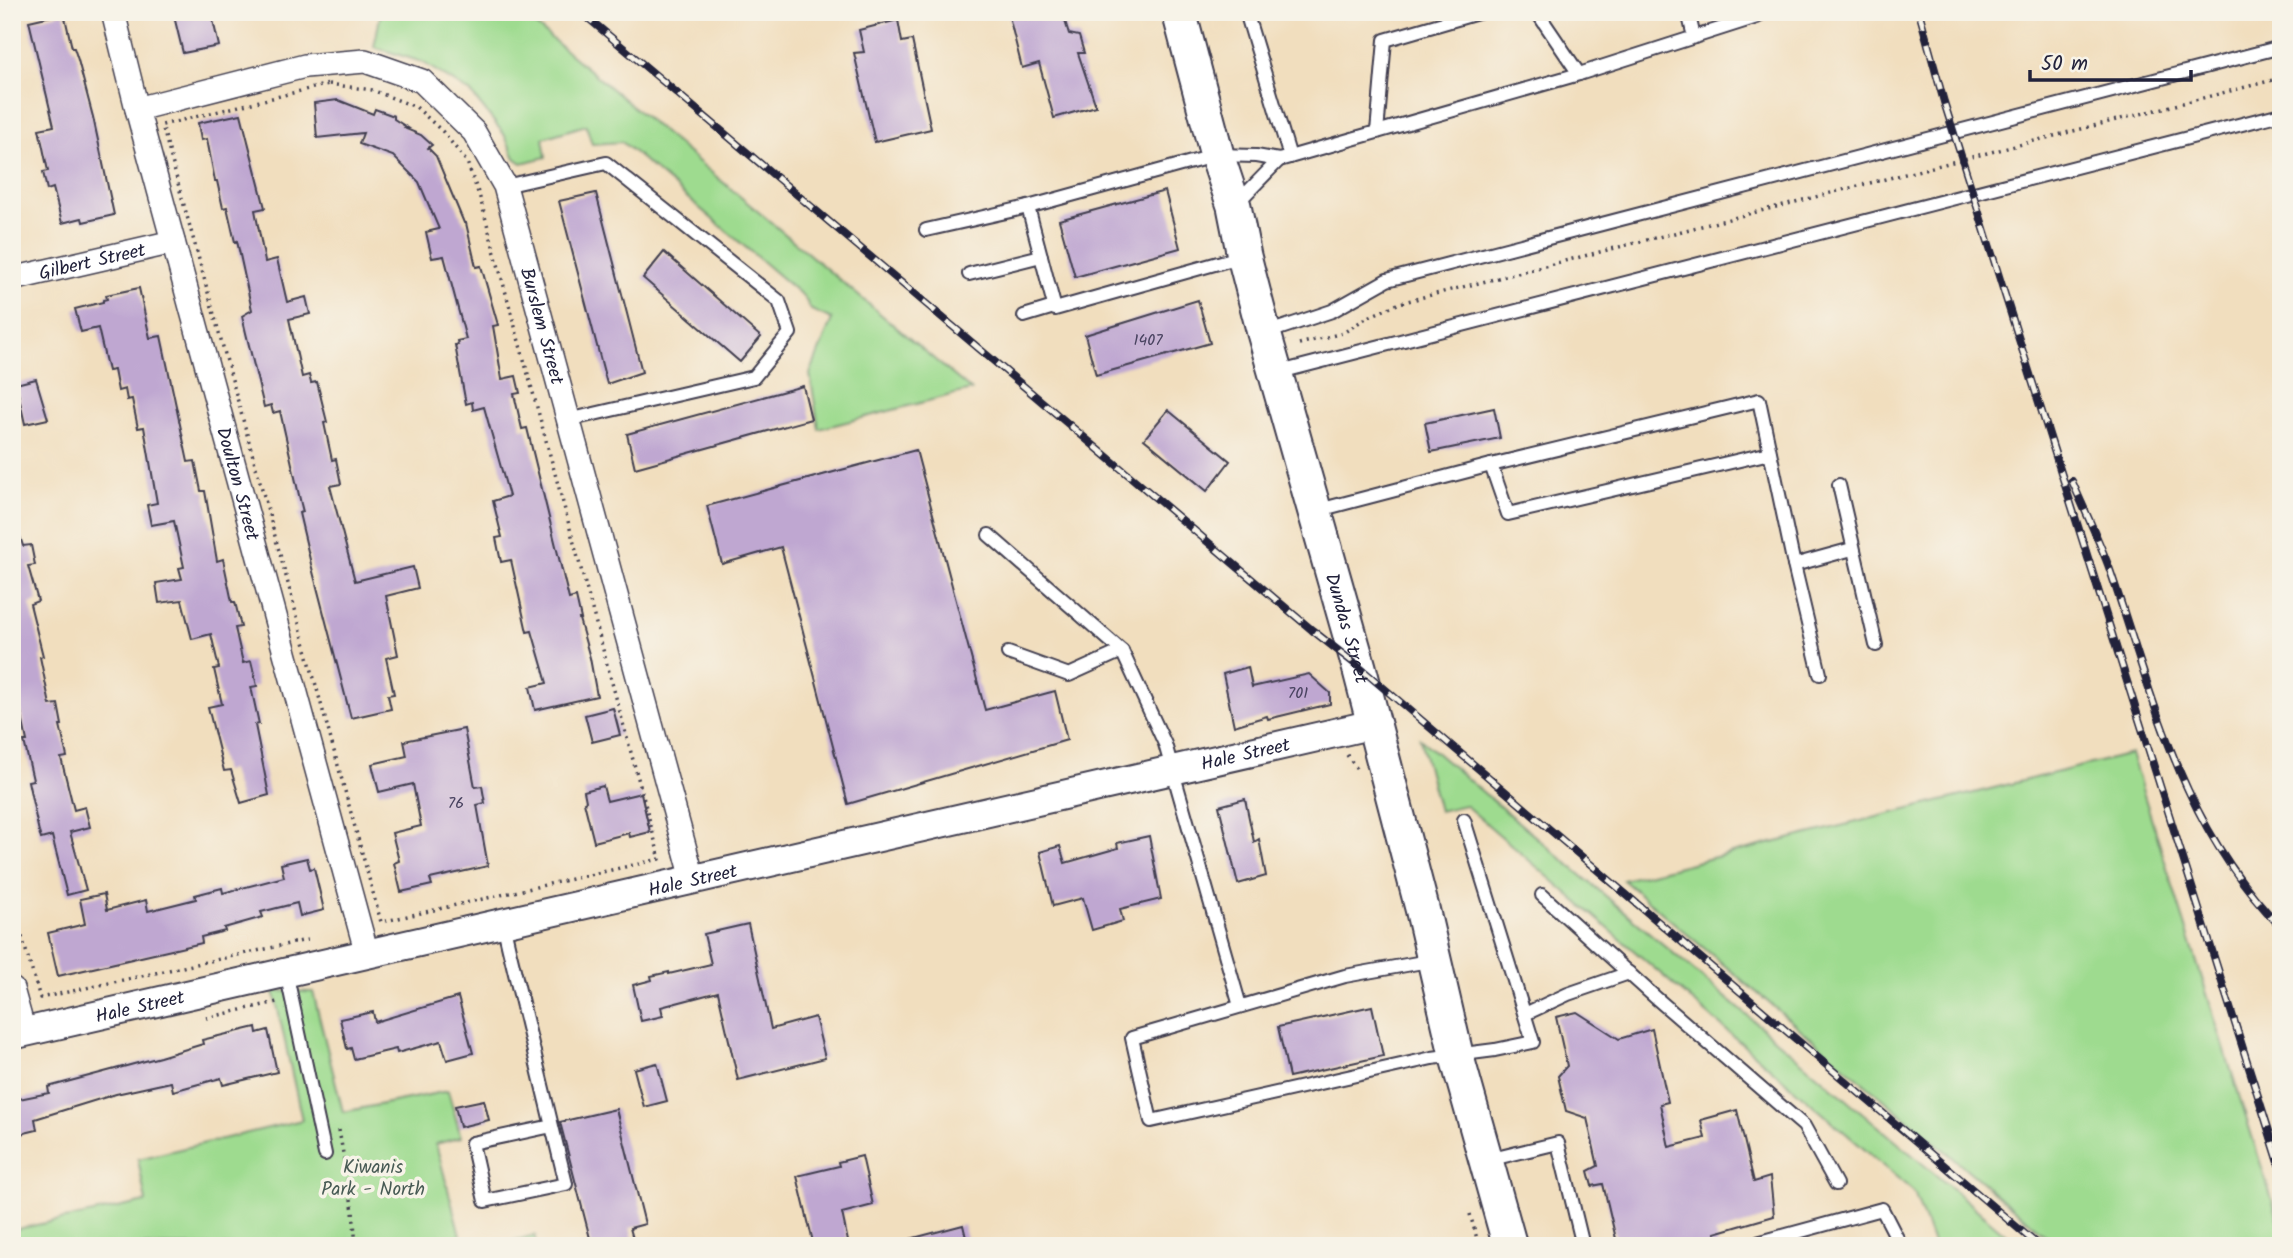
<svg xmlns="http://www.w3.org/2000/svg" width="2293" height="1258" font-family="Kalam,sans-serif">
	<style>
		.green { fill: #9edb8f; stroke: #607e65; stroke-width: 2 }
		.building { fill: #bfa7d1 }
		.lines { fill: none; stroke-linecap: round; stroke-linejoin: round }
		.service-casing { stroke: #413e4f; stroke-width: 16 }
		.minor-casing { stroke: #413e4f; stroke-width: 26 }
		.tertiary-casing { stroke: #413e4f; stroke-width: 32 }
		.secondary-casing { stroke: #413e4f; stroke-width: 37 }
		.path { stroke: #413e4f; stroke-width: 3.5; stroke-dasharray: 2 5; stroke-linecap: butt }
		.service { stroke: #fff; stroke-width: 12 }
		.minor { stroke: #fff; stroke-width: 23 }
		.tertiary { stroke: #fff; stroke-width: 28 }
		.secondary { stroke: #fff; stroke-width: 33 }
		.rail-casing { stroke: #22223b; stroke-width: 8 }
		.rail { stroke: #f7f3e8; stroke-width: 5; stroke-dasharray: 16; stroke-linecap: butt }
		.labels { text-anchor: middle; stroke-width: 7; stroke-linejoin: round; paint-order: stroke }
		.number-label { font-size: 16px; fill: #494360 }
		.street-label { font-size: 19px; fill: #22223b; stroke: #f7f3e8 }
		.park-label { font-size: 19px; fill: #475a54; stroke: #f7f3e8 }
	</style>
	<rect width="100%" height="100%" fill="#f7f3e8"/>
	<filter id="ink" filterUnits="userSpaceOnUse"><feTurbulence type="fractalNoise" baseFrequency=".0143" numOctaves="2"/><feDisplacementMap in="SourceGraphic" scale="14" xChannelSelector="R" yChannelSelector="G"/><feConvolveMatrix kernelMatrix="1 2 1 2 8 2 1 2 1" color-interpolation-filters="sRGB"/></filter>
	<filter id="wash" filterUnits="userSpaceOnUse"><feTurbulence type="fractalNoise" baseFrequency=".00686" numOctaves="4" result="noise"/><feDisplacementMap in="SourceGraphic" scale="28" xChannelSelector="R" yChannelSelector="G"/><feGaussianBlur stdDeviation="1.57" result="paint"/><feColorMatrix in="noise" values="0 0 0 0 0 0 0 0 0 0 0 0 0 0 0 0 0 1.4 0 .05"/><feComposite in="paint" operator="in"/></filter>
	<g filter="url(#wash)">
		<rect width="100%" height="100%" fill="#f1debe"/>
		<g class="green">
			<polygon points="381,12 520,12 971,390 819,429 810,374 832,319 811,310 804,297 622,142 592,144 586,125 543,138 546,157 522,163 515,158 504,134 471,93 422,62 374,47"/>
			<polygon points="1420,739 2020,1246 1934,1246 1914,1192 1465,805 1439,811"/>
			<polygon points="2131,754 2281,1228 2281,1246 2058,1246 1623,880"/>
			<polygon points="274,991 313,992 343,1112 448,1091 461,1137 436,1144 463,1246 12,1246 12,1230 146,1202 138,1159 302,1120"/>
			<polygon points="535,1235 537,1246 494,1246"/>
		</g>
		<g id="blocks">
			<g class="building">
				<polygon points="173,12 211,12 219,46 183,53"/>
				<polygon points="1008,12 1057,12 1058,17 1065,21 1069,34 1079,36 1084,53 1078,53 1096,106 1054,118 1039,63 1022,68"/>
				<polygon points="64,13 72,48 74,48 78,60 93,117 114,215 83,222 82,218 62,223 53,188 47,190 43,172 48,171 39,129 54,126 29,21"/>
				<polygon points="898,20 902,42 912,40 931,129 875,142 854,53 864,52 859,30"/>
				<polygon points="338,100 373,114 375,109 394,116 394,119 408,128 405,128 406,129 421,135 432,145 428,148 436,156 464,223 466,223 476,267 481,266 498,325 493,326 502,379 516,376 520,393 514,394 522,429 527,428 569,599 576,597 581,619 579,619 590,658 597,696 535,710 530,687 547,683 532,631 527,632 511,560 501,562 496,538 502,537 493,501 509,496 484,407 473,410 472,402 466,404 455,345 458,345 457,341 466,339 444,256 432,258 426,232 439,229 419,182 393,156 359,144 363,133 317,138 314,103"/>
				<polygon points="241,114 265,208 255,210 265,262 277,259 287,302 306,297 310,314 289,319 302,377 309,375 311,383 317,382 327,422 324,423 332,460 336,459 341,484 330,486 355,581 413,567 418,588 386,596 398,655 386,658 394,694 388,695 391,709 351,718 311,564 299,513 303,512 301,504 280,411 273,413 271,405 264,407 246,333 242,316 252,310 237,241 235,242 227,207 223,208 217,181 215,181 207,139 201,140 198,123"/>
				<polygon points="1165,191 1180,248 1075,277 1059,220"/>
				<polygon points="596,193 642,372 607,384 559,201"/>
				<polygon points="664,252 761,337 740,362 643,278"/>
				<polygon points="139,288 150,338 161,336 188,462 195,461 201,491 205,491 217,561 223,559 232,602 235,602 241,627 235,628 243,663 251,661 257,686 251,687 259,724 255,725 269,795 241,803 231,770 224,771 208,707 222,704 214,669 219,668 211,634 192,639 182,600 159,603 156,583 182,579 179,568 184,567 174,521 151,525 147,505 157,503 144,427 138,428 132,399 127,400 125,389 118,391 114,370 108,371 98,328 81,332 75,309 103,302 103,300 107,299 106,295"/>
				<polygon points="1198,300 1210,343 1096,375 1085,335"/>
				<polygon points="36,379 48,419 25,424 16,384"/>
				<polygon points="803,386 811,419 635,468 627,434"/>
				<polygon points="1494,408 1500,438 1431,452 1425,423"/>
				<polygon points="1168,410 1230,461 1207,491 1144,439"/>
				<polygon points="916,450 985,710 1055,691 1067,740 848,804 781,547 722,564 707,506"/>
				<polygon points="17,527 23,546 31,545 35,565 28,566 38,601 30,604 43,656 40,657 50,705 58,704 62,725 60,725 67,757 61,758 74,810 85,807 90,827 70,832 86,890 67,895 52,836 41,839 39,832 28,781 33,780 24,741 27,741 17,693 12,691 12,528"/>
				<polygon points="1248,667 1252,687 1309,674 1330,693 1330,704 1268,719 1267,716 1234,726 1223,674"/>
				<polygon points="613,708 620,735 592,742 585,715"/>
				<polygon points="464,729 475,787 482,786 485,803 477,805 488,866 430,879 432,885 401,892 394,863 399,861 392,833 421,826 413,784 379,792 372,764 407,756 404,741"/>
				<polygon points="603,786 607,801 641,793 650,832 630,837 629,833 594,842 584,802 586,801 584,791"/>
				<polygon points="1245,799 1254,842 1259,839 1266,876 1238,884 1219,806"/>
				<polygon points="1149,836 1161,899 1120,909 1123,921 1092,930 1083,898 1053,906 1040,852 1060,846 1065,863 1118,848 1117,843"/>
				<polygon points="307,858 310,869 314,868 324,910 300,916 297,903 261,912 263,917 224,928 225,931 201,937 202,943 58,976 48,933 85,924 80,899 104,894 107,910 146,900 148,911 196,899 195,895 222,888 223,893 284,877 281,864"/>
				<polygon points="748,924 771,1029 815,1017 825,1058 738,1080 718,992 661,1007 663,1016 641,1021 633,985 652,980 651,976 669,972 669,974 711,964 704,934"/>
				<polygon points="458,997 473,1053 447,1060 441,1041 397,1053 396,1049 354,1059 351,1048 347,1049 340,1019 373,1012 375,1022"/>
				<polygon points="1372,1006 1383,1056 1289,1077 1278,1027"/>
				<polygon points="1577,1012 1619,1039 1652,1029 1668,1102 1660,1104 1669,1147 1705,1138 1701,1120 1737,1110 1754,1182 1770,1177 1774,1216 1715,1233 1718,1246 1632,1246 1631,1240 1617,1243 1603,1184 1592,1186 1588,1171 1598,1166 1587,1118 1566,1111 1558,1076 1567,1066 1556,1017"/>
				<polygon points="256,1027 257,1033 268,1030 277,1072 223,1085 221,1078 173,1091 171,1082 116,1094 35,1119 37,1130 16,1135 12,1120 12,1111 17,1110 14,1100 49,1093 48,1087 160,1057 203,1044 202,1040"/>
				<polygon points="657,1063 667,1101 644,1107 634,1069"/>
				<polygon points="484,1100 489,1120 460,1127 455,1106"/>
				<polygon points="616,1109 645,1224 630,1228 635,1246 592,1246 560,1122"/>
				<polygon points="862,1156 873,1205 842,1213 849,1246 814,1246 797,1176 839,1166 838,1162"/>
				<polygon points="963,1225 968,1246 907,1246 906,1240"/>
			</g>
		</g>
	</g>
	<g filter="url(#ink)">
		<use href="#blocks" fill-opacity="0" stroke="#413e4f" stroke-width="2"/>
		<g class="lines">
			<defs>
				<g id="service">
					<polyline points="1246,12 1290,157"/>
					<polyline points="1537,12 1579,74"/>
					<polyline points="1688,12 1694,37"/>
					<polyline points="1377,132 1385,40 1481,12"/>
					<polyline points="505,186 606,163 779,301 790,333 754,377 568,420"/>
					<polyline points="1237,203 1279,160"/>
					<polyline points="926,230 1028,207"/>
					<polyline points="1243,256 1055,309 1028,207 1217,155 1256,156 1279,160 1579,74 1757,17 1756,12"/>
					<polyline points="969,274 1041,256"/>
					<polyline points="1024,316 1054,307"/>
					<polyline points="1266,333 1332,311 1387,280 2281,47"/>
					<polyline points="1276,373 2281,114"/>
					<polyline points="1491,465 1508,514 1770,453"/>
					<polyline points="1839,485 1876,645"/>
					<polyline points="1315,511 1491,465 1759,400 1794,565 1820,674"/>
					<polyline points="989,535 1122,651 1165,744 1240,1006"/>
					<polyline points="1794,565 1852,549"/>
					<polyline points="1008,653 1069,675 1122,651"/>
					<polyline points="1542,895 1655,997 1804,1126 1836,1184"/>
					<polyline points="503,923 509,949 566,1184 485,1201 472,1143 552,1126"/>
					<polyline points="1434,960 1345,976 1132,1038 1151,1121 1432,1058 1495,1050 1533,1042 1464,820"/>
					<polyline points="286,972 325,1154"/>
					<polyline points="1525,1014 1568,994 1629,973"/>
					<polyline points="1488,1160 1558,1143 1583,1246"/>
					<polyline points="1746,1246 1882,1209 1901,1246"/>
				</g>
				<g id="minor">
					<path id="s1" d="M113 12 137 109 367 954"/>
					<path id="s2" d="M137 109 305 66 365 61 422 81 474 132 505 186 693 879"/>
					<path id="s3" d="M12 279 173 242"/>
					<polyline points="12,989 24,1032"/>
				</g>
				<g id="tertiary">
					<path id="s4" d="M12 1035 1374 724"/>
				</g>
				<g id="secondary">
					<path id="s5" d="M1179 12 1217 155 1234 206 1244 256 1264 333 1359 667 1422 908 1456 1054 1510 1246"/>
				</g>
			</defs>
			<use href="#service" class="service-casing"/>
			<use href="#minor" class="minor-casing"/>
			<use href="#tertiary" class="tertiary-casing"/>
			<use href="#secondary" class="secondary-casing"/>
			<g class="path">
				<polygon points="329,84 372,90 416,107 443,132 467,162 480,198 660,859 381,922 162,125"/>
				<polyline points="1299,344 1343,333 1366,318 1400,303 2281,78"/>
				<polyline points="1347,755 1357,769"/>
				<polyline points="12,903 40,998 307,940"/>
				<polyline points="206,1018 277,1002"/>
				<polyline points="339,1130 353,1211 356,1246"/>
				<polyline points="1470,1214 1479,1246"/>
			</g>
			<use href="#service" class="service"/>
			<use href="#minor" class="minor"/>
			<use href="#tertiary" class="tertiary"/>
			<use href="#secondary" class="secondary"/>
			<defs>
				<g id="rail">
					<polyline points="581,12 1312,630 1359,667 2039,1246"/>
					<polyline points="1919,12 1944,102 2281,1169"/>
					<path d="M2072 481C2085 511 2099 540 2110 570 2155 701 2180 824 2281 927"/>
				</g>
			</defs>
			<use href="#rail" class="rail-casing"/>
			<use href="#rail" class="rail"/>
		</g>
	</g>
	<g class="labels">
		<g class="number-label">
			<text x="1148" y="345">1407</text>
			<text x="1298" y="698">701</text>
			<text x="456" y="808">76</text>
		</g>
		<g class="street-label">
			<text dy="7" stroke="none"><textPath href="#s3" startOffset="82">Gilbert Street</textPath></text>
			<text dy="7" stroke="none"><textPath href="#s2" startOffset="574">Burslem Street</textPath></text>
			<text dy="7" stroke="none"><textPath href="#s1" startOffset="488">Doulton Street</textPath></text>
			<text dy="7" stroke="none"><textPath href="#s5" startOffset="639">Dundas Street</textPath></text>
			<text dy="7" stroke="none"><textPath href="#s4" startOffset="1265">Hale Street</textPath></text>
			<text dy="7" stroke="none"><textPath href="#s4" startOffset="698">Hale Street</textPath></text>
			<text dy="7" stroke="none"><textPath href="#s4" startOffset="131">Hale Street</textPath></text>
		</g>
		<g class="park-label">
			<text x="373" y="1173">Kiwanis<tspan x="373" dy="22">Park - North</tspan></text>
		</g>
	</g>
	<rect width="2293" height="1258" fill="none" stroke="#f7f3e8" stroke-width="42"/>
	<path d="M2030 70v10h161v-10" fill="none" stroke="#22223b" stroke-width="3.5"/>
	<text x="2041" y="70" font-size="21" fill="#22223b" stroke="#f7f3e8" stroke-width="5" paint-order="stroke">50 m</text>
</svg>
